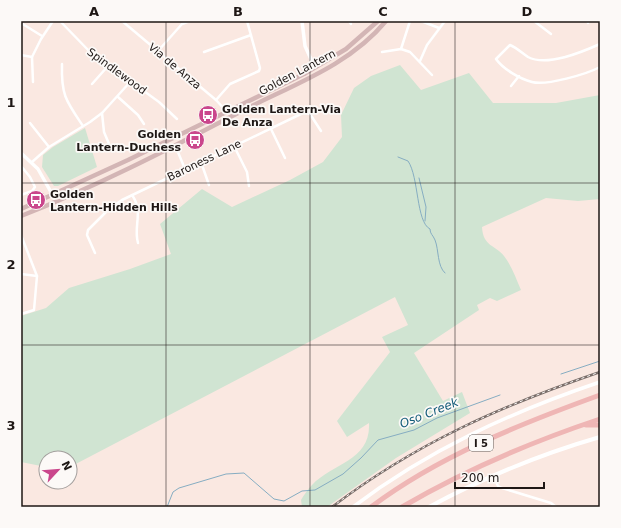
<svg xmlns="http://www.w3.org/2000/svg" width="621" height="528" font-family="'DejaVu Sans',sans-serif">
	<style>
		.green { fill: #d0e4d2 }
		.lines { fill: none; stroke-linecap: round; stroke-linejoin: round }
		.stream { stroke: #86adc2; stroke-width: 1 }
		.minor { stroke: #fff; stroke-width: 2.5 }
		.tertiary { stroke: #fff; stroke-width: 3.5 }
		.secondary { stroke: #fff; stroke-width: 4 }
		.primary { stroke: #d3b5b5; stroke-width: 4.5 }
		.motorway { stroke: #efb6b5; stroke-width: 5 }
		.rail-casing { stroke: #7a6e6a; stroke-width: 2.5 }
		.rail { stroke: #fcf9f7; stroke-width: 1; stroke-dasharray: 3; stroke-linecap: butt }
		.grid { fill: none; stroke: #1e1715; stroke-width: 1; stroke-opacity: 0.55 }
		.labels { text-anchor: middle; stroke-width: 3.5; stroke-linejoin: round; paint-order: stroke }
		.shield { fill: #fcf9f7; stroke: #615b59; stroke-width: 1 }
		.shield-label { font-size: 10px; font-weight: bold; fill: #1e1715 }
		.street-label { font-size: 11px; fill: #1e1715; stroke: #fcf9f7 }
		.poi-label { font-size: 11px; font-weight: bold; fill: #1e1715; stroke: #fcf9f7; text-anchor: start }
		.water-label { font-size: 12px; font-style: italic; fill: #115b78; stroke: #fcf9f7 }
		.neatline { fill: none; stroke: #1e1715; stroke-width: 1.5 }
		.grid-label { font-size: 13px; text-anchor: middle; font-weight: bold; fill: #1e1715 }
	</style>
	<rect width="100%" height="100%" fill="#fae8e1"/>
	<g class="green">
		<path d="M400 65 421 90 469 73 493 103H556L600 95V199L578 201 546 198 482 227C483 247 496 245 504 256 512 266 516 279 521 290L497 301 490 298 477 305 479 310 414 353 443 401 462 392 470 413 396 458 327 507H302L301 500C304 495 308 489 312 485 333 463 371 461 369 423L347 437 337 421 390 352 382 337 408 325 395 297 70 467V458H46V467L21 462V316L46 308 69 288 130 269 171 254 160 224 202 189 232 207 290 180 323 162 342 137 341 115 354 88 371 76Z"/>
		<polygon points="85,128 97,167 58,186 54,186 42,167 43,155 53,147"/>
	</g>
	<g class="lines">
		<g class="stream">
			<path d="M398 157 408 161C419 177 416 222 430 229 430 234 433 235 435 240 439 250 437 266 445 273"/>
			<polyline points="419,178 426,207 425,221"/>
			<polyline points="561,374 600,361"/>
			<polyline points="167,507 173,492 179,488 226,474 244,473 274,499 284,501 302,491 315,490 343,474 361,458 378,440 414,430 437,418 500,395"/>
		</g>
		<g class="minor">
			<polyline points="60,21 90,52 159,102 177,119"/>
			<polyline points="122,21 216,100 227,112"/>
			<polyline points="349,21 351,24"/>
			<polyline points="421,21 439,28"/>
			<polyline points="534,21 551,34"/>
			<polyline points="587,21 588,23"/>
			<polyline points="21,23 42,36"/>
			<path d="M600 44C582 52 547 67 528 57 522 53 517 48 510 45L496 59C503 69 520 79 532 82 546 86 587 74 600 67"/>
			<polyline points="401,49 410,21"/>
			<polyline points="158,51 182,24 190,21"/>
			<polyline points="204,52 251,35"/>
			<polyline points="382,52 401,49 410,52 432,75"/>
			<polyline points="21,55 32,57"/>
			<polyline points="420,61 427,45 445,21"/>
			<path d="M62 64C61 95 66 101 83 126"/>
			<polyline points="33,82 32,57 41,39 53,21"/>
			<polyline points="92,84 108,66"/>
			<polyline points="511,86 519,76"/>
			<polyline points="118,97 138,115 144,124"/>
			<polyline points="216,100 230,84 259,71 260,68 247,21"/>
			<polyline points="102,113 104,132 112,151"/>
			<polyline points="30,123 49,147"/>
			<polyline points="271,129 285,158"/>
			<polyline points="175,145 185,169"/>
			<polyline points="234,146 247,172 249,186"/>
			<polyline points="32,162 49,147 90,122 102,113 131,81"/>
			<polyline points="201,162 209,185"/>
			<polyline points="21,166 30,177 35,187 32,191 21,195"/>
			<path d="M132 195C144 212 133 226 138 243"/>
			<polyline points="21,235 37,276 34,310 21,314"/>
			<polyline points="95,253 87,235 88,230 109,209 122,200 303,113 310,114 321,131"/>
			<polyline points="21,274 37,276"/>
			<polyline points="493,476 498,486 502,488 551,503 556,507"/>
		</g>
		<g class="tertiary">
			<polyline points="302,21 305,46 315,68"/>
			<polyline points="21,153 38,169 56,201"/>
			<path d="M353 507C428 450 511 412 600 382"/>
		</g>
		<path class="secondary" d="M429 507C483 478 541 454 600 437"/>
		<g class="primary">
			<polyline points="21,209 128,160 304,74 346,49 378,21"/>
			<path d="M21 216C95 187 167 150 238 113 289 86 348 67 386 21"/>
		</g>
		<g class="motorway">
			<polyline points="586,425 600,425"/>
			<path d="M371 507C439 456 520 424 600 395"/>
			<path d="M402 507C465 470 531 442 600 419"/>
		</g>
		<defs>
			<path id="rail" d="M332 507C416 443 501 406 600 372"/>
		</defs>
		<use href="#rail" class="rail-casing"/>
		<use href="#rail" class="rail"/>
	</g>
	<path class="grid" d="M166 21V507M310 21V507M455 21V507M21 183H600M21 345H600"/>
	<defs>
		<symbol id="bus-disc" viewBox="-11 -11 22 22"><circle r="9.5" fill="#ca468c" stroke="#fcf9f7"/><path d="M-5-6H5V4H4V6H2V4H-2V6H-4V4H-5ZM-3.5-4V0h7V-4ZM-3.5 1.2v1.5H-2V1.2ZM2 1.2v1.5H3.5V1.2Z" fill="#fff"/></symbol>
	</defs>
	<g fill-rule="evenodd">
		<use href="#bus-disc" x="197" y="104" width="22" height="22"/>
		<use href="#bus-disc" x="184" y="129" width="22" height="22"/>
		<use href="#bus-disc" x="25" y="189" width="22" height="22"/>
	</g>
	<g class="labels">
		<rect class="shield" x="469" y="435" width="24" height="16" rx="3"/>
		<g class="shield-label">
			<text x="481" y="447">I 5</text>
		</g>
		<g class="street-label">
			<text transform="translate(175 66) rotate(40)" y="4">Via de Anza</text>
			<text transform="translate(117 71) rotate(36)" y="4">Spindlewood</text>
			<text transform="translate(297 72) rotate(-28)" y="4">Golden Lantern</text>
			<text transform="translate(204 160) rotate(-26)" y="4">Baroness Lane</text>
		</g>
		<g class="poi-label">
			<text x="222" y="113">Golden Lantern-Via<tspan x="222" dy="13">De Anza</tspan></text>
			<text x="181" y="138" text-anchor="end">Golden<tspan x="181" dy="13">Lantern-Duchess</tspan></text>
			<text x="50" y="198">Golden<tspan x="50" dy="13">Lantern-Hidden Hills</tspan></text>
		</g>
		<g class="water-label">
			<text transform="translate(429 413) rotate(-22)" y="4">Oso Creek</text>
		</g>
	</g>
	<rect width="621" height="528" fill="none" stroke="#fcf9f7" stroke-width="44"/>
	<g transform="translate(58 470) rotate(64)"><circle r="19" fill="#fcf9f7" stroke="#a39f9d"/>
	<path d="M0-3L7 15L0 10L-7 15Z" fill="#ca468c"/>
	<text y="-6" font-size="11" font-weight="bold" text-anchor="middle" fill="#1e1715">N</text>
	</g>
	<path d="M455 482v6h89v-6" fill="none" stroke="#1e1715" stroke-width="2"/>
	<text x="461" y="482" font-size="12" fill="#1e1715" stroke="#fcf9f7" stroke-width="3" paint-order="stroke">200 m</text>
	<rect x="22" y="22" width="577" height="484" class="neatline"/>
	<g class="grid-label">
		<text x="94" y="16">A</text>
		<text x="238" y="16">B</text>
		<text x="383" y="16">C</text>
		<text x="527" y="16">D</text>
		<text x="11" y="107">1</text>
		<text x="11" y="269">2</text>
		<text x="11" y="430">3</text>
	</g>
</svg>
